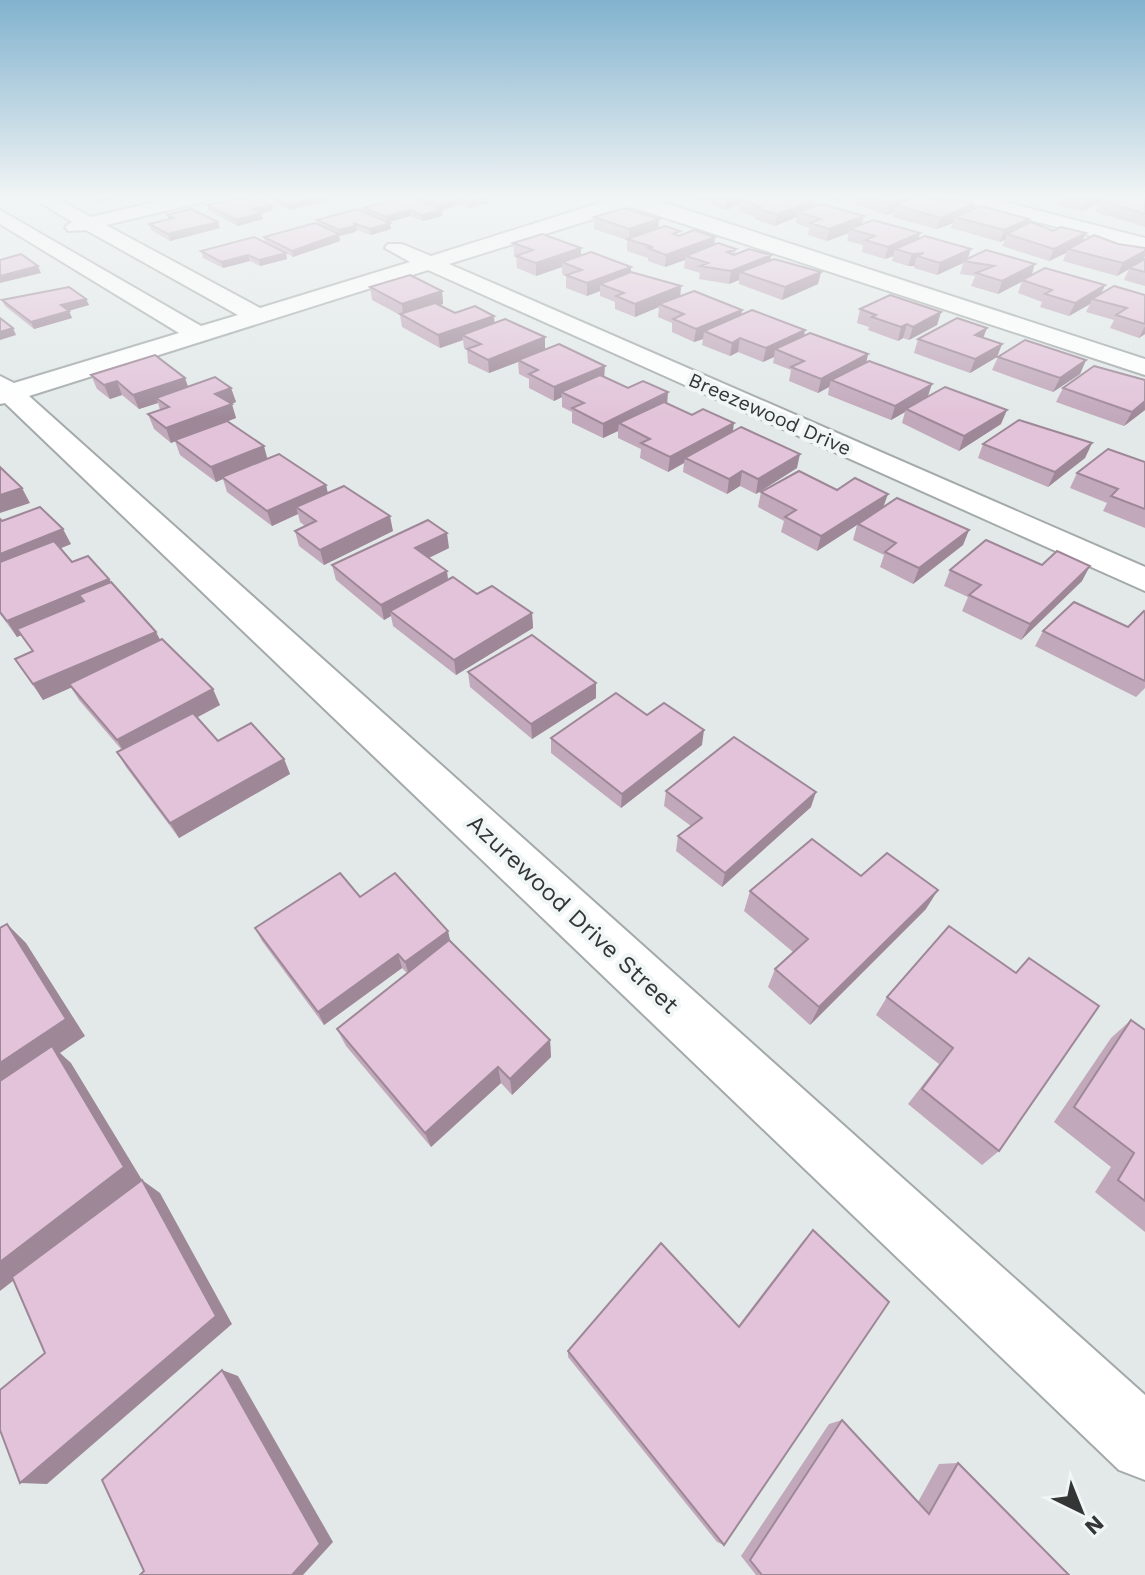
<svg xmlns="http://www.w3.org/2000/svg" width="1145" height="1575" font-family="'Work Sans',sans-serif">
	<style>
		.lines { fill: none; stroke-linecap: round; stroke-linejoin: round }
		.minor-casing { stroke: #a3aaa9; stroke-width: 4 }
		.minor { fill: #fff; fill-rule: evenodd }
		.wall { fill: #c2a8bb }
		.shaded-wall { fill: #9e8898 }
		.building { fill: #e2c3d9; stroke: #9e8898; stroke-width: 2 }
		.labels { text-anchor: middle; stroke-width: 8; stroke-linejoin: round; paint-order: stroke }
		.far-street-label { font-size: 20px; fill: #343636; stroke: #eff6f5 }
		.street-label { font-size: 24px; fill: #343636; stroke: #eff6f5 }
	</style>
	<rect width="100%" height="100%" fill="#e2e9e8"/>
	<g class="lines">
		<defs>
			<g id="minor">
				<polygon points="33,198 56,198 91,217 172,198 206,198 203,202 106,225 260,308 410,262 385,248 388,244 402,244 431,256 615,198 650,198 1145,359 1145,375 632,207 449,264 1145,567 1145,591 428,270 29,396 1145,1395 1145,1480 1119,1470 5,403 0,404 0,376 14,383 179,333 0,224 0,210 201,326 238,315 86,230 68,231 65,227 72,222"/>
				<polygon points="958,198 990,198 1145,238 1145,250 961,202"/>
			</g>
		</defs>
		<use href="#minor" class="minor-casing"/>
		<use href="#minor" class="minor"/>
	</g>
	<g class="wall">
		<polygon points="269,198 331,198 332,200 289,210 270,201"/>
		<polygon points="415,198 501,198 493,201 488,199 488,203 469,208 459,205 442,210 442,216 423,221 410,216 388,222 391,229 371,235 357,230 355,232 339,236 340,241 293,257 286,253 287,259 260,266 250,261 223,268 203,258 201,251 265,242 264,237 318,225 317,220 365,213 364,208 415,200"/>
		<polygon points="689,198 802,198 813,201 812,207 862,224 919,238 968,259 1031,276 1105,285 1101,294 1145,295 1145,334 1139,338 1110,328 1114,320 1086,312 1090,304 1069,316 1040,307 1042,302 1018,293 1022,281 998,294 971,286 975,276 960,274 963,263 937,275 914,268 914,266 908,266 892,261 893,256 885,259 862,252 863,245 847,241 849,233 827,241 808,235 809,228 796,223 797,217 775,226 755,219 755,217 739,211 739,205 726,210"/>
		<polygon points="826,198 848,198 839,202"/>
		<polygon points="850,198 939,198 974,204 972,209 1053,231 1086,233 1082,241 1143,260 1145,259 1145,286 1124,280 1129,269 1117,276 1063,261 1066,253 1049,261 1002,246 1005,240 1000,242 951,228 953,223 937,229 892,217 893,213 887,215 850,202"/>
		<polygon points="1056,198 1145,198 1145,227 1095,212 1099,203 1082,211 1058,205 1060,199"/>
		<polygon points="207,205 273,210 261,213 263,219 238,226 209,211"/>
		<polygon points="167,215 218,222 220,228 170,241 151,230 149,224 169,220"/>
		<polygon points="594,217 659,219 658,229 714,245 736,249 735,254 771,255 770,260 821,272 818,284 782,300 739,284 739,280 729,284 699,279 700,273 684,268 685,260 665,267 648,261 648,258 627,251 627,240 594,229"/>
		<polygon points="513,243 581,248 581,255 631,272 681,286 680,296 742,310 741,315 804,336 868,354 866,362 928,396 1001,424 959,451 902,423 905,412 891,420 828,395 829,387 818,393 789,381 791,370 773,363 774,357 763,362 738,352 730,356 702,345 703,339 694,342 672,332 672,323 658,317 659,307 635,317 615,309 615,302 600,296 600,291 587,296 566,288 566,276 562,274 562,267 536,276 517,268 516,256 514,255"/>
		<polygon points="370,287 442,291 443,304 439,305 455,313 494,316 494,323 545,349 628,388 733,432 797,468 756,494 740,486 727,494 683,472 684,463 668,472 640,458 641,449 618,438 618,431 603,438 572,423 572,412 562,407 562,397 554,401 529,388 529,379 519,374 518,362 489,373 468,363 467,350 464,348 463,340 440,348 402,327 400,315 372,300"/>
		<polygon points="86,299 89,305 69,311 72,318 34,329 5,306 2,300"/>
		<polygon points="860,309 941,312 937,325 909,340 903,338 898,341 868,330 869,327 857,323"/>
		<polygon points="984,338 1002,344 997,357 970,373 914,353 918,339"/>
		<polygon points="998,357 1086,360 1080,374 1053,392 992,370"/>
		<polygon points="91,375 188,387 231,388 236,402 231,404 236,418 228,421 267,458 326,485 328,493 393,531 324,565 299,546 295,531 305,526 300,522 298,514 272,526 227,492 223,479 216,482 180,455 175,441 171,443 154,429 148,414 160,410 158,403 139,409 122,395 110,399 97,389"/>
		<polygon points="1063,388 1145,410 1124,426 1056,402"/>
		<polygon points="1092,443 1085,458 1048,487 978,458 983,444"/>
		<polygon points="1145,462 1145,528 1103,511 1107,503 1070,488 1077,473"/>
		<polygon points="837,490 884,507 969,530 963,545 913,584 880,567 884,555 853,540 857,525 817,551 781,532 784,521 758,507 761,492"/>
		<polygon points="0,519 2,521 71,544 61,548 72,562 109,579 160,640 220,705 197,717 218,741 284,759 290,774 179,838 126,767 117,752 121,749 79,700 71,687 43,700 15,659 32,651 21,635 17,637 0,614"/>
		<polygon points="449,548 429,558 448,580 477,594 532,613 533,628 456,675 393,626 391,616 384,620 336,580 332,565"/>
		<polygon points="1042,565 1082,581 1021,640 962,611 968,597 944,586 950,570"/>
		<polygon points="1145,612 1145,688 1136,697 1035,646 1043,631 1128,627"/>
		<polygon points="468,672 596,683 596,698 532,739 470,687"/>
		<polygon points="647,715 702,745 621,808 551,753 551,738"/>
		<polygon points="666,791 811,807 722,887 676,851 678,836 691,826 664,806"/>
		<polygon points="861,876 926,909 810,1025 768,987 775,969 793,952 744,911 750,891"/>
		<polygon points="360,897 451,941 550,1040 551,1057 512,1095 501,1083 431,1147 346,1046 337,1029 407,973 402,968 324,1025 262,941 255,928"/>
		<polygon points="949,926 999,1151 982,1165 908,1104 939,1064 876,1015 887,997"/>
		<polygon points="1131,1020 1145,1030 1145,1232 1095,1192 1111,1167 1054,1122 1111,1038"/>
		<polygon points="813,1230 724,1545 717,1542 568,1357 568,1351 738,1326 803,1241"/>
		<polygon points="842,1420 918,1502 939,1464 958,1463 1069,1575 756,1575 741,1556 829,1424"/>
	</g>
	<g class="shaded-wall">
		<polygon points="96,198 124,198 98,203"/>
		<polygon points="313,198 331,198 332,200 289,210 288,204"/>
		<polygon points="483,198 488,198 488,203 469,208 469,202"/>
		<polygon points="749,198 740,200 739,205 726,210 727,199"/>
		<polygon points="904,198 923,198 895,205 893,213 887,215 889,204"/>
		<polygon points="1090,198 1108,198 1100,200 1099,203 1082,211 1087,200"/>
		<polygon points="458,199 459,205 442,210 442,216 423,221 422,215 438,210 438,205"/>
		<polygon points="813,201 811,212 798,212 797,217 775,226 777,214"/>
		<polygon points="974,204 970,216 955,217 953,223 937,229 941,218"/>
		<polygon points="272,205 273,210 261,213 263,219 238,226 236,220 253,209"/>
		<polygon points="410,210 410,216 387,223 386,217"/>
		<polygon points="864,216 861,228 850,229 849,233 827,241 829,229"/>
		<polygon points="659,219 658,231 629,239 629,229"/>
		<polygon points="1029,219 1025,230 1007,234 1005,240 1000,242 1004,230"/>
		<polygon points="218,222 220,228 170,241 168,234"/>
		<polygon points="390,223 391,229 371,235 370,229"/>
		<polygon points="356,224 357,230 355,232 340,236 339,230"/>
		<polygon points="920,233 917,245 895,249 893,256 885,259 888,247"/>
		<polygon points="1086,233 1081,245 1068,249 1066,253 1049,261 1054,249"/>
		<polygon points="339,234 340,241 293,257 292,251"/>
		<polygon points="715,237 714,249 686,256 685,260 665,267 666,255"/>
		<polygon points="581,248 581,260 562,262 562,267 536,276 536,263"/>
		<polygon points="971,249 967,261 963,261 963,263 937,275 940,263"/>
		<polygon points="1145,251 1145,256 1143,261 1117,276 1123,263"/>
		<polygon points="286,253 287,259 260,266 259,260"/>
		<polygon points="924,253 917,256 914,266 908,266 912,254"/>
		<polygon points="248,255 250,261 223,268 221,262"/>
		<polygon points="771,255 769,268 740,272 739,280 729,284 731,271"/>
		<polygon points="1035,264 1031,277 998,294 1002,281"/>
		<polygon points="38,266 41,273 0,283 0,276"/>
		<polygon points="631,267 631,280 600,284 600,291 587,296 587,283"/>
		<polygon points="821,272 818,284 782,300 785,287"/>
		<polygon points="1105,285 1099,298 1092,299 1090,304 1069,316 1075,303"/>
		<polygon points="681,286 680,299 659,304 659,307 635,317 635,304"/>
		<polygon points="442,291 443,304 403,317 402,304"/>
		<polygon points="86,299 89,305 64,312 61,305"/>
		<polygon points="742,310 740,323 704,331 703,339 694,342 696,329"/>
		<polygon points="69,311 72,318 34,329 31,322"/>
		<polygon points="941,312 937,325 909,340 913,327"/>
		<polygon points="494,316 495,329 462,335 463,340 440,348 438,335"/>
		<polygon points="907,324 903,338 898,341 901,327"/>
		<polygon points="1145,326 1145,334 1139,338"/>
		<polygon points="13,328 16,335 0,340 0,332"/>
		<polygon points="987,328 982,341 975,335"/>
		<polygon points="805,330 803,343 775,349 774,357 763,362 766,348"/>
		<polygon points="545,337 545,351 518,360 518,362 489,373 488,360"/>
		<polygon points="740,338 738,352 730,356 732,343"/>
		<polygon points="1002,344 997,357 970,373 975,359"/>
		<polygon points="868,354 865,368 831,380 829,387 818,393 821,379"/>
		<polygon points="1086,360 1080,374 1053,392 1060,378"/>
		<polygon points="605,366 604,380 561,392 562,397 554,401 554,387"/>
		<polygon points="185,378 190,392 156,398 158,403 139,409 133,395"/>
		<polygon points="117,381 122,395 110,399 104,385"/>
		<polygon points="932,384 927,399 906,409 905,412 891,420 895,406"/>
		<polygon points="231,388 236,402 220,408 215,394"/>
		<polygon points="668,392 667,406 619,423 618,431 603,438 603,424"/>
		<polygon points="1145,401 1145,410 1124,426 1132,412"/>
		<polygon points="232,404 236,418 171,443 166,428"/>
		<polygon points="1007,410 1001,424 959,451 964,436"/>
		<polygon points="734,423 732,438 685,458 684,463 668,472 670,457"/>
		<polygon points="1092,443 1085,458 1048,487 1055,472"/>
		<polygon points="264,446 268,461 222,477 223,479 216,482 211,467"/>
		<polygon points="800,454 797,468 756,494 758,479"/>
		<polygon points="742,471 740,486 727,494 729,479"/>
		<polygon points="326,485 329,500 296,507 298,514 272,526 267,511"/>
		<polygon points="22,488 30,503 0,513 0,495"/>
		<polygon points="888,494 883,508 817,551 821,536"/>
		<polygon points="390,516 393,531 324,565 320,550"/>
		<polygon points="63,529 71,544 0,573 0,554"/>
		<polygon points="969,530 963,545 913,584 919,568"/>
		<polygon points="447,533 449,548 418,563 415,548"/>
		<polygon points="1090,566 1082,581 1021,640 1030,624"/>
		<polygon points="447,571 449,587 390,611 391,616 384,620 381,605"/>
		<polygon points="109,579 117,594 84,601 79,595 86,607 17,637 7,621"/>
		<polygon points="532,613 533,628 456,675 454,660"/>
		<polygon points="156,632 164,647 43,700 33,684"/>
		<polygon points="596,683 596,698 532,739 531,724"/>
		<polygon points="213,689 220,705 126,756 117,740"/>
		<polygon points="704,730 702,745 621,808 622,794"/>
		<polygon points="284,759 290,774 179,838 170,823"/>
		<polygon points="816,792 811,807 722,887 725,873"/>
		<polygon points="938,890 926,909 810,1025 819,1007"/>
		<polygon points="7,924 26,943 85,1036 60,1053 71,1063 142,1180 160,1193 232,1324 47,1484 20,1483 142,1181 0,1291 0,1063"/>
		<polygon points="448,931 451,944 409,975 405,962"/>
		<polygon points="398,954 402,968 324,1025 318,1012"/>
		<polygon points="550,1040 551,1057 512,1095 510,1079"/>
		<polygon points="498,1067 501,1083 431,1147 425,1133"/>
		<polygon points="222,1370 238,1376 333,1542 303,1575 292,1575"/>
	</g>
	<g class="building">
		<polygon points="258,198 272,205 253,209 261,213 236,220 207,205 234,199"/>
		<polygon points="275,198 313,198 288,204"/>
		<polygon points="399,198 412,198 442,210 422,215 410,210 386,217 364,208"/>
		<polygon points="421,198 483,198 469,202 458,199 438,205"/>
		<polygon points="745,198 802,198 813,201 777,214 756,208 760,207 740,200"/>
		<polygon points="874,198 904,198 889,204"/>
		<polygon points="912,198 945,199 939,202 952,199 974,204 941,218 895,205"/>
		<polygon points="1104,198 1145,198 1145,214 1100,200"/>
		<polygon points="821,204 864,216 829,229 810,223 821,219 798,212"/>
		<polygon points="981,206 1029,219 1004,230 955,217"/>
		<polygon points="624,208 659,219 629,229 594,217"/>
		<polygon points="191,209 218,222 168,234 149,224 173,218 167,215"/>
		<polygon points="357,209 390,223 370,229 353,223 356,224 354,226 339,230 317,220"/>
		<polygon points="873,220 920,233 888,247 865,240 875,236 850,229"/>
		<polygon points="1031,222 1053,231 1061,227 1086,233 1054,249 1007,234"/>
		<polygon points="315,223 339,234 292,251 264,237"/>
		<polygon points="665,226 680,231 673,234 679,236 694,230 715,237 666,255 648,248 653,247 627,239"/>
		<polygon points="542,234 581,248 536,263 516,256 533,250 513,243"/>
		<polygon points="1094,235 1118,244 1145,248 1145,251 1123,263 1068,249"/>
		<polygon points="925,236 971,249 940,263 917,256 924,253 912,254 895,249"/>
		<polygon points="254,237 286,253 259,260 248,255 221,262 201,251"/>
		<polygon points="718,243 736,249 727,252 734,255 749,249 771,255 731,271 700,266 708,263 686,256"/>
		<polygon points="986,250 1035,264 1002,281 976,273 994,266 963,261"/>
		<polygon points="591,252 631,267 587,283 566,275 582,270 562,262"/>
		<polygon points="21,254 38,266 0,276 0,260"/>
		<polygon points="774,259 821,272 785,287 740,272"/>
		<polygon points="1145,259 1145,272 1129,268"/>
		<polygon points="1045,268 1105,285 1075,303 1045,294 1052,290 1022,280"/>
		<polygon points="631,272 681,286 635,304 616,296 624,293 600,284"/>
		<polygon points="410,275 442,291 402,304 370,287"/>
		<polygon points="1114,286 1145,295 1145,324 1116,315 1127,308 1092,299"/>
		<polygon points="69,287 86,299 61,305 69,311 31,322 2,300"/>
		<polygon points="694,291 742,310 696,329 673,319 684,314 659,304"/>
		<polygon points="890,295 941,312 913,327 907,324 901,327 872,317 876,315 860,309"/>
		<polygon points="435,303 455,313 475,306 494,316 438,335 400,314"/>
		<polygon points="752,310 805,330 766,348 740,338 732,343 704,331"/>
		<polygon points="0,318 13,328 0,332"/>
		<polygon points="957,318 987,328 975,335 1002,344 975,359 918,339"/>
		<polygon points="505,319 545,337 488,360 467,349 481,344 462,335"/>
		<polygon points="810,333 868,354 821,379 791,367 804,361 775,349"/>
		<polygon points="1025,340 1086,360 1060,378 998,357"/>
		<polygon points="559,344 605,366 554,387 529,374 538,370 518,360"/>
		<polygon points="155,355 185,378 133,395 117,381 104,385 91,375"/>
		<polygon points="869,361 932,384 895,406 831,380"/>
		<polygon points="1094,366 1145,380 1145,401 1132,412 1063,388"/>
		<polygon points="600,375 628,388 643,381 668,392 603,424 572,408 584,403 561,392"/>
		<polygon points="215,377 231,388 215,394 232,404 166,428 148,414 169,407 156,398"/>
		<polygon points="945,387 1007,410 964,436 906,409"/>
		<polygon points="664,402 692,415 703,409 734,423 670,457 641,443 650,439 619,423"/>
		<polygon points="1019,420 1092,443 1055,472 983,444"/>
		<polygon points="227,421 264,446 211,467 175,440"/>
		<polygon points="741,427 800,454 758,479 742,471 729,479 685,458"/>
		<polygon points="1108,449 1145,462 1145,509 1111,496 1118,489 1077,473"/>
		<polygon points="279,454 326,485 267,511 222,477"/>
		<polygon points="0,467 22,488 0,495"/>
		<polygon points="799,471 837,490 855,478 888,494 821,536 785,517 796,510 761,492"/>
		<polygon points="344,486 390,516 320,550 295,531 316,521 296,507"/>
		<polygon points="897,498 969,530 919,568 885,552 896,543 858,524"/>
		<polygon points="40,507 63,529 0,554 0,519 2,521"/>
		<polygon points="428,520 447,533 415,548 447,571 381,605 332,565"/>
		<polygon points="986,540 1042,565 1057,551 1090,566 1030,624 969,595 981,585 950,570"/>
		<polygon points="54,541 72,562 88,556 109,579 7,621 0,612 0,562"/>
		<polygon points="453,577 477,594 492,586 532,613 454,660 390,611"/>
		<polygon points="111,582 156,632 33,684 15,659 33,651 17,629 84,601 79,595"/>
		<polygon points="1074,602 1128,627 1144,611 1145,612 1145,681 1043,631"/>
		<polygon points="532,635 596,683 531,724 468,672"/>
		<polygon points="162,639 213,689 117,740 69,684"/>
		<polygon points="616,693 647,715 664,703 704,730 622,794 551,738"/>
		<polygon points="193,713 218,741 251,723 284,759 170,823 117,752"/>
		<polygon points="734,737 816,792 725,873 678,836 702,818 666,791"/>
		<polygon points="812,839 861,876 887,853 938,890 819,1007 775,969 808,939 750,891"/>
		<polygon points="340,873 360,897 395,873 448,931 405,962 398,954 318,1012 255,928"/>
		<polygon points="7,924 66,1019 0,1063 0,928"/>
		<polygon points="949,926 1016,973 1029,958 1099,1006 999,1151 922,1089 953,1048 887,997"/>
		<polygon points="449,940 550,1040 510,1079 498,1067 425,1133 337,1029"/>
		<polygon points="1131,1020 1145,1030 1145,1201 1118,1180 1134,1153 1074,1107"/>
		<polygon points="52,1046 124,1167 0,1262 0,1081"/>
		<polygon points="142,1180 216,1316 20,1483 0,1430 0,1390 45,1353 12,1277"/>
		<polygon points="813,1230 889,1302 724,1545 568,1351 661,1243 739,1327"/>
		<polygon points="222,1370 320,1544 292,1575 140,1575 144,1571 102,1480"/>
		<polygon points="842,1420 929,1514 958,1463 1069,1575 762,1575 750,1560"/>
	</g>
	<linearGradient id="sky" x2="0" y2="1"><stop stop-color="#81b2ce"/><stop offset="0.47" stop-color="#f2f5f5"/><stop offset="1" stop-color="#f2f5f5" stop-opacity="0"/></linearGradient>
	<rect width="1145" height="419" fill="url(#sky)"/>
	<g class="labels">
		<g class="far-street-label">
			<text transform="translate(770 414) rotate(24)" y="7">Breezewood Drive</text>
		</g>
		<g class="street-label">
			<text transform="translate(573 914) rotate(43)" y="8">Azurewood Drive Street</text>
		</g>
	</g>
	<g transform="translate(1081 1511) rotate(137)" stroke="#eff6f5" stroke-width="6" paint-order="stroke">
	<path d="M0-6L14 30L0 20L-14 30Z" fill="#343636"/>
	<text y="-12" font-size="22" font-weight="bold" text-anchor="middle" fill="#343636">N</text>
	</g>
</svg>
